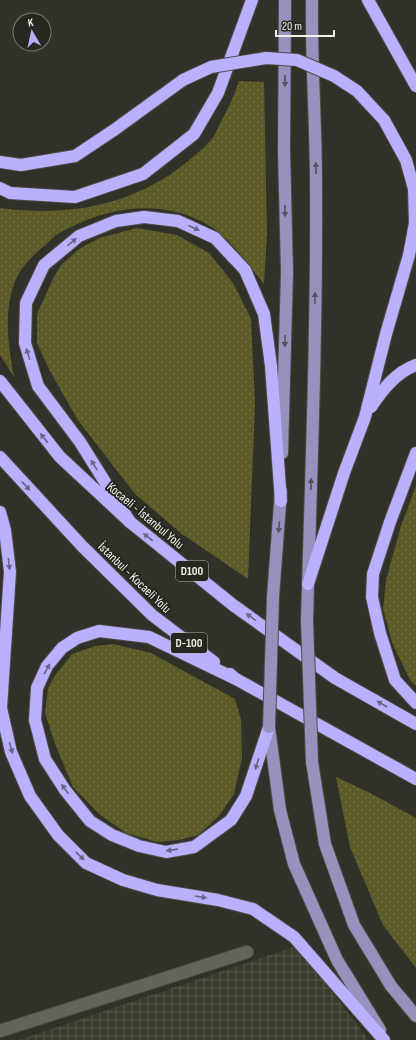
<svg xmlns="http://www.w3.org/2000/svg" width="416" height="1040" font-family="'Sofia Sans Condensed',sans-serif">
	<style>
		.industrial { fill: url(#industrial-grid) }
		.green { fill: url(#green-dots) }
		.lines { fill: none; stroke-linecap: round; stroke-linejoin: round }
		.minor-casing { stroke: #4d4d46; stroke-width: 14 }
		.major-casing { stroke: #4d4d46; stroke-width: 14 }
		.highway-casing { stroke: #4d4d46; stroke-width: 14 }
		.minor { stroke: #64645c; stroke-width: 12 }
		.major { stroke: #9792bd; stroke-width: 12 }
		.highway { stroke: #b9b0fe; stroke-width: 12 }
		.major-bridge-casing { stroke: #4d4d46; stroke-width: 14; stroke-linecap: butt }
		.highway-bridge-casing { stroke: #4d4d46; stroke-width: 14; stroke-linecap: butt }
		.major-bridge { stroke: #9792bd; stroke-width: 12 }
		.highway-bridge { stroke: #b9b0fe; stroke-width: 12 }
		.oneway { fill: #54525f }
		.oneway2 { fill: #696584 }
		.labels { text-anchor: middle; stroke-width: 4; stroke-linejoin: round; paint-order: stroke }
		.shield { fill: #272720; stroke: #b4b4af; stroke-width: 1 }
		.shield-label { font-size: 12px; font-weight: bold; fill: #f1f1ec }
		.street-label { font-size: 13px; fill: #f1f1ec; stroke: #272720 }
	</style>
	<defs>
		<pattern id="industrial-grid" width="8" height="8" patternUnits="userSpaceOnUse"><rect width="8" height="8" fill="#3b3b2d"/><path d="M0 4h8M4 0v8" fill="none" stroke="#58584c"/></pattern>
		<pattern id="green-dots" width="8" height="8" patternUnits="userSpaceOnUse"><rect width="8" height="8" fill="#5c5b27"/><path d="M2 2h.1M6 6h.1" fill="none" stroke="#747346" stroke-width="1.8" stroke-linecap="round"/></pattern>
	</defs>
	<rect width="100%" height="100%" fill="#313129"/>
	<polygon class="industrial" points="297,946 369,1040 19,1040"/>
	<g class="green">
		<path d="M239 81 264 82 267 234 264 284C245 261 228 234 201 221 160 201 115 206 75 225 70 228 64 230 59 233 53 237 48 243 43 247 33 256 21 267 16 279 3 310 8 345 14 377L0 355V208C68 217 133 206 187 162 195 155 205 147 212 139 215 135 217 130 219 125 227 111 234 97 239 81Z"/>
		<polygon points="137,228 177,235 209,253 233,283 251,319 255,404 248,579 182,534 135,494 77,419 50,371 37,343 37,314 53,279 61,265 79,249 99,238"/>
		<polygon points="416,486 416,686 410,680 393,645 383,609 386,580 401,526"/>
		<polygon points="113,644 151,653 235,699 241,719 242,758 234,794 219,816 198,835 179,840 157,842 126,833 99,814 73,787 55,744 45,713 48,688 56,674 72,654 95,646"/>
		<polygon points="336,777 370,793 416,818 416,968 383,925 350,847"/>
	</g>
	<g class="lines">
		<defs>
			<polyline id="minor" points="0,1031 247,952"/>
			<g id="major">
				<polyline points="282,453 287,272 284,151 285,0"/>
				<polyline points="273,597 281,491"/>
				<path d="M307 621C311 476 317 330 316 184 316 123 311 61 312 0"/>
				<polyline points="269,727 280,810 294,864 337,960 380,1030"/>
				<polyline points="312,762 325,844 354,925 391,986 416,1016"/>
			</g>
			<g id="highway">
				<polyline points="368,0 416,86"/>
				<polyline points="0,162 21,165 75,156 114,130 183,80"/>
				<polyline points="0,188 10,193 75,197 143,174 194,134 218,93 252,0"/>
				<polyline points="0,381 60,457 130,522 233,605 335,678 416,724"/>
				<path d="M371 407C382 390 396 372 416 365"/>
				<polyline points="416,453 390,522 373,574 372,597 380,633 395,680 416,703"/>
				<polyline points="0,457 82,546 152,615 214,662"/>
				<polyline points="0,512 5,530 10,572 1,708 11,752 30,796 58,835 86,863 123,880 157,890 218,900 253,909 294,937 384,1040"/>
				<polyline points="130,522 80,442 38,386 25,343 26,303 44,265 79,236 116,221 144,217 178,221 215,238 245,270 264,314 271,366 281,501"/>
				<polyline points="308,584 344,473 365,417 386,334 409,255 415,223 414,189 406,160 384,120"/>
				<polyline points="230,674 236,679 416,779"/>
				<polyline points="236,679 149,637 99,631 77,638 62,648 47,666 37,688 35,720 45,759 65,790 90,821 112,835 139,846 166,852 194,847 231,820 246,796 269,727"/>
			</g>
		</defs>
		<use href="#minor" class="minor-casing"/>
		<use href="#major" class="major-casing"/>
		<use href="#highway" class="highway-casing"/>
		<use href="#minor" class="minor"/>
		<use href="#major" class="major"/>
		<use href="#highway" class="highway"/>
		<defs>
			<g id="major-bridge">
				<polyline points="307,621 312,762"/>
				<polyline points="269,727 273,597"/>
			</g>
			<polyline id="highway-bridge" points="183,80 211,67 266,58 297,60 334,76 357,91 384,120"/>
		</defs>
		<use href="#major-bridge" class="major-bridge-casing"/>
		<use href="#highway-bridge" class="highway-bridge-casing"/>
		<use href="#major-bridge" class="major-bridge"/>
		<use href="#highway-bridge" class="highway-bridge"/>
	</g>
	<defs><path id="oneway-solid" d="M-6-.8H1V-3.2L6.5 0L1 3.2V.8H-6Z"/></defs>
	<g class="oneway">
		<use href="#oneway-solid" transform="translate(285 81) rotate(90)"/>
		<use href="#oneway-solid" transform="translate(316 168) rotate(-92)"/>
		<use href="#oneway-solid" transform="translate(285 211) rotate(89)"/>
		<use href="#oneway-solid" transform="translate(315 298) rotate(-89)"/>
		<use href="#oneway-solid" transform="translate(285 341) rotate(91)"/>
		<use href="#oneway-solid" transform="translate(311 484) rotate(-89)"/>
		<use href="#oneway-solid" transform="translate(279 527) rotate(95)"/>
	</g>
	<g class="oneway2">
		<use href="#oneway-solid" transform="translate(194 228) rotate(25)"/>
		<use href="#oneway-solid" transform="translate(72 242) rotate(-40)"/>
		<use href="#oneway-solid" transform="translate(28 354) rotate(-107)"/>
		<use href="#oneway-solid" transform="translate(44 438) rotate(-128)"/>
		<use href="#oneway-solid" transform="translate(94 465) rotate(-122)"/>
		<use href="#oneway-solid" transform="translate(26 486) rotate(47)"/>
		<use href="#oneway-solid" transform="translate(148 537) rotate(-141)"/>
		<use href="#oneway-solid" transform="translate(9 564) rotate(84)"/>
		<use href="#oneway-solid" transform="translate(251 617) rotate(-144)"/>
		<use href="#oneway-solid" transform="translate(47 669) rotate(-60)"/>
		<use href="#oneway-solid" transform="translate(382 704) rotate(-150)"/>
		<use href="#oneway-solid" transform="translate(11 748) rotate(74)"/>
		<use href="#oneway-solid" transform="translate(257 764) rotate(108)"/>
		<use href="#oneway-solid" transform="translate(65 789) rotate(-125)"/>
		<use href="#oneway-solid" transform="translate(172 850) rotate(172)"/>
		<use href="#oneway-solid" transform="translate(80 856) rotate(44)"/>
		<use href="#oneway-solid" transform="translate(201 897) rotate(9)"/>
	</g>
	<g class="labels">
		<g class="shield">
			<rect x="176" y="561" width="32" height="20" rx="3"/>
			<rect x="171" y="633" width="36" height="20" rx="3"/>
		</g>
		<g class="shield-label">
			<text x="192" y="575">D100</text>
			<text x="189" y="647">D-100</text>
		</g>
		<g class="street-label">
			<text transform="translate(146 515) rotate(40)" y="5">Kocaeli - İstanbul Yolu</text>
			<text transform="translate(135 577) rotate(44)" y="5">İstanbul - Kocaeli Yolu</text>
		</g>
	</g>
	<g transform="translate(32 32) rotate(351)"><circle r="19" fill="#272720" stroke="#787872"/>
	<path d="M0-3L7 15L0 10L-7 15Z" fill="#b5acf8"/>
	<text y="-6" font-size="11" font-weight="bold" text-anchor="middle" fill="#f1f1ec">K</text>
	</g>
	<path d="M276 30v6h58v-6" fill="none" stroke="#f1f1ec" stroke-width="2"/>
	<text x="282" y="30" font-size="12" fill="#f1f1ec" stroke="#272720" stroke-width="3" paint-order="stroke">20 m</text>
</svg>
